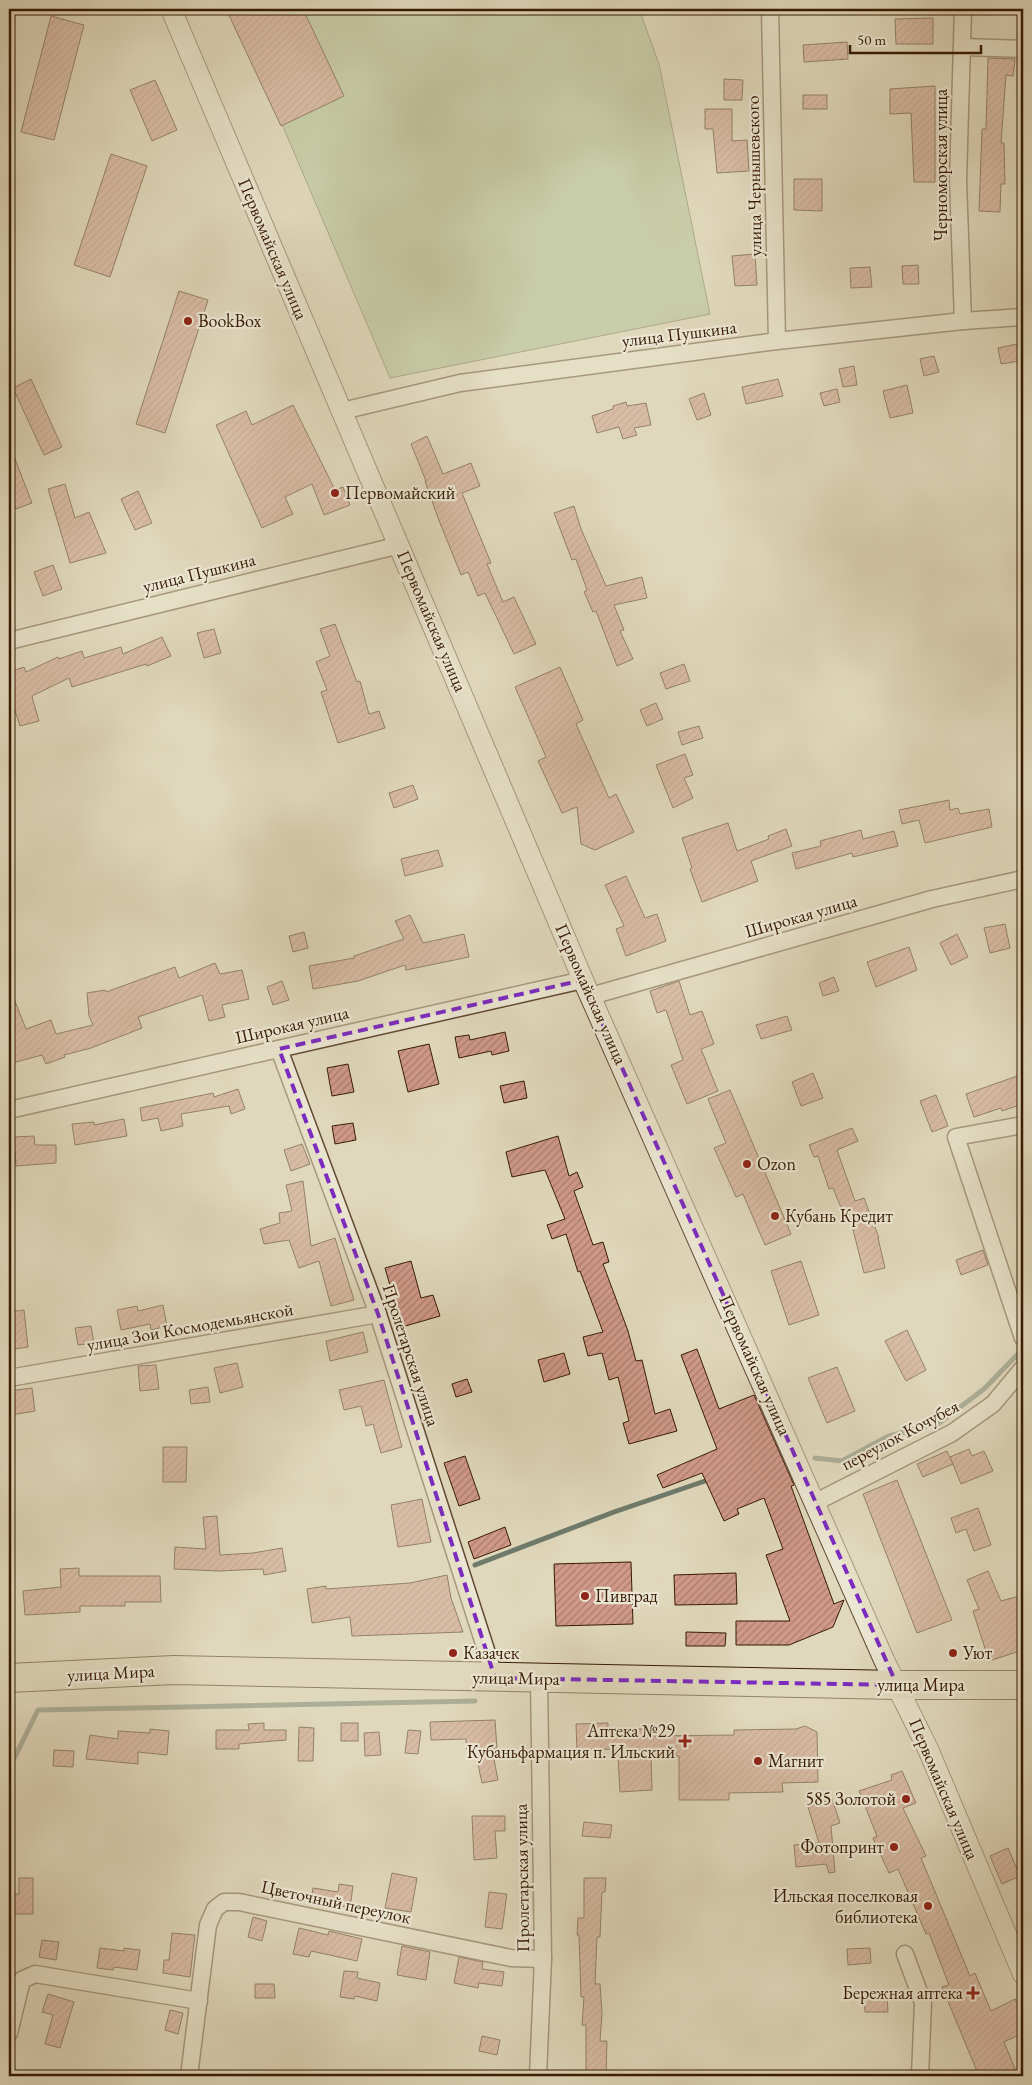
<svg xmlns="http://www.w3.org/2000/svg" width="1032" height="2085" font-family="'EB Garamond',serif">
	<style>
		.green { fill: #aec094; stroke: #726e4c }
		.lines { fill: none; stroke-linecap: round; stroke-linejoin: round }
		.stream { stroke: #6f7a6b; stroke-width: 5 }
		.building { fill: url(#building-hatch); stroke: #371b03 }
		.minor-casing { stroke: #614a31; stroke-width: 19 }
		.tertiary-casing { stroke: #614a31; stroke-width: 22 }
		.trunk-casing { stroke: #371b03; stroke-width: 30 }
		.minor { stroke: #ebe6d3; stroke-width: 16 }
		.tertiary { stroke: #ebe6d3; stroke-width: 20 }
		.trunk { stroke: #e0d8bc; stroke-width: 28 }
		.marked { fill: none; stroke: #7b2cbf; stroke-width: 4; stroke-dasharray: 10 6; stroke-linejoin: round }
		.poi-dot { fill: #8f2418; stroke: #ebe6d3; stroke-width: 2 }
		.labels { text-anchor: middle; stroke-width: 4.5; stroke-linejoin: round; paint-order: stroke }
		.street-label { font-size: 18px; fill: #371b03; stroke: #ebe6d3 }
		.poi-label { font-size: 18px; fill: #371b03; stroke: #ebe6d3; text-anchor: start }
	</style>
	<defs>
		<pattern id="building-hatch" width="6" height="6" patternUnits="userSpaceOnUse" patternTransform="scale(1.25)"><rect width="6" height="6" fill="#d09989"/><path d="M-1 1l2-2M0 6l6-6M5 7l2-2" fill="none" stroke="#aa7c6e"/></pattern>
	</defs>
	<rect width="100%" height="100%" fill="#e0d8bc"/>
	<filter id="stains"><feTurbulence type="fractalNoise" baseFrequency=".004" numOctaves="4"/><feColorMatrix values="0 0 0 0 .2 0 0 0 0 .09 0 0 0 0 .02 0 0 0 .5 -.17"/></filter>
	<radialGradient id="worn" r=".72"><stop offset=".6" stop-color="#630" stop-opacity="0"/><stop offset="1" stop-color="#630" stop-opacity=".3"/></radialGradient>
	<polygon class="green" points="233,9 639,9 659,64 710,314 390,378"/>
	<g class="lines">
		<g class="stream">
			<polyline points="815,1458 842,1461 889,1436 939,1423 984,1389 1019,1353"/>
			<polyline points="475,1565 614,1512 705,1481"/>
			<polyline points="9,1769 38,1710 475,1701"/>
		</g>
	</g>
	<g class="building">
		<polygon points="226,9 303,9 344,96 281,126"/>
		<polygon points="51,16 84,25 54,140 21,132"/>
		<polygon points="933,18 933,44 896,44 895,19"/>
		<polygon points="847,42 848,59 804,62 803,45"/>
		<polygon points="988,58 1015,59 1013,76 1006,75 1001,143 1004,143 1005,184 1001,184 1000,212 979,211 982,129 986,129"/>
		<polygon points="724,79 743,80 742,100 724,100"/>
		<polygon points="155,80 177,130 152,141 130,90"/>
		<polygon points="935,86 935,182 914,182 911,113 890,114 890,89"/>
		<rect x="803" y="95" width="24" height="14"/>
		<polygon points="705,109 732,109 732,141 747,140 749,171 717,173 713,129 705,129"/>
		<polygon points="111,154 147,166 110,277 74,265"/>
		<polygon points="794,179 822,179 822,211 794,210"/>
		<polygon points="755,254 757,285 735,286 732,256"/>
		<polygon points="918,265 919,284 903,284 902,266"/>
		<polygon points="870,267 872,287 851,288 850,268"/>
		<polygon points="179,291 208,300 165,433 136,424"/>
		<polygon points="1017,344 1020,361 1001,364 998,348"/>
		<polygon points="934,356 939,372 924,376 920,359"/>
		<polygon points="854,366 857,385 843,387 839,369"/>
		<polygon points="31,379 62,447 44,455 13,388"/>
		<polygon points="778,379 783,396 746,404 742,387"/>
		<polygon points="907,385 913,413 890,418 883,391"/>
		<polygon points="837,389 840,402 824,406 820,393"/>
		<polygon points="704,393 711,415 697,420 689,399"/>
		<polygon points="626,402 627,406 646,403 651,425 634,428 637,435 623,439 619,427 597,433 592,416 613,409 613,406"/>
		<polygon points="293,405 335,490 343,487 350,505 324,515 312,484 285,497 293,514 262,528 216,425 246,411 252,425"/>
		<polygon points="427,436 443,474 471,463 480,486 462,493 491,563 487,564 503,602 514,597 536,644 514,654 485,593 478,596 468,572 461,575 438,518 425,481 426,481 411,444"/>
		<polygon points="10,446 32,503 16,509 9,491"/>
		<polygon points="65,484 75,518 89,512 106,553 70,563 48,489"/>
		<polygon points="138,491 152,523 135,530 121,499"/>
		<polygon points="574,506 581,529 606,586 642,577 647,598 614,605 624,630 620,631 633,659 617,666 596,611 593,612 584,592 587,590 576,559 572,560 554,513"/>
		<polygon points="53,565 62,589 43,596 34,572"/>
		<polygon points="335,624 357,682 360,681 369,714 379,711 385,728 338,743 321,692 327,690 316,662 330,656 320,629"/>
		<polygon points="214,629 221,653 204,658 197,633"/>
		<polygon points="162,637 171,656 147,666 146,664 72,687 69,678 34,695 32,697 39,721 20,726 9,692 9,672 24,667 26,672 58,657 59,659 82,651 84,658 121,647 123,654"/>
		<polygon points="684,664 690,681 666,689 660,673"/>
		<polygon points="560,667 583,720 576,724 609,798 616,794 634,832 595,850 581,844 577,807 562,813 538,761 546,757 515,687"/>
		<polygon points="656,703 663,719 647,726 640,710"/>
		<polygon points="699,726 703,738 682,745 678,732"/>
		<polygon points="685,754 693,775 684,778 693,798 673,808 656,765"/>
		<polygon points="413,785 418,799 394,808 389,793"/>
		<polygon points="949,800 950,810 958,808 960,814 989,809 992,827 925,843 919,820 902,824 899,810"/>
		<polygon points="728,823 737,851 769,839 768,836 786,829 792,846 751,861 758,881 702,902 690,869 692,868 682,838"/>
		<polygon points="861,830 863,839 894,831 898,846 853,857 852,853 796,869 792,853 821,846 820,841"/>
		<polygon points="438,850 443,866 405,876 401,859"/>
		<polygon points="626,876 645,918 657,914 666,941 626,956 616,929 624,926 605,885"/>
		<polygon points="410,915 423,943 464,934 469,957 406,970 405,965 358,981 313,989 309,966 354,958 354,956 404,939 395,921"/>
		<polygon points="1005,924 1010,948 990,953 984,928"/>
		<polygon points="304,932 308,948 293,952 289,936"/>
		<polygon points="957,934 968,957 951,965 940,943"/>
		<polygon points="909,947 917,970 876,987 867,962"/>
		<polygon points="215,963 220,974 242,970 249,999 222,1005 225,1017 209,1021 202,995 138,1017 142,1028 91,1048 64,1055 65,1057 46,1064 42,1055 9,1064 9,986 26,1029 51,1020 56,1034 93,1025 89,1016 87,993 105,990 106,992 175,967 179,978"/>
		<polygon points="834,977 839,991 823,996 819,983"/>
		<polygon points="282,981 289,1000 273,1005 267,987"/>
		<polygon points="679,981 690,1015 702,1011 714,1044 701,1049 718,1091 687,1104 671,1065 683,1060 666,1010 657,1013 650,991"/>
		<polygon points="787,1016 792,1030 761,1039 756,1025"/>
		<polygon points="505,1032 509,1051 492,1055 491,1051 459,1058 455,1037 469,1035 470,1040"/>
		<polygon points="429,1044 439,1084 408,1092 398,1051"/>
		<polygon points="348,1064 354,1092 332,1096 327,1068"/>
		<polygon points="813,1073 823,1098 801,1106 792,1082"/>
		<polygon points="1023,1074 1023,1104 1002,1111 1001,1108 974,1117 966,1094"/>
		<polygon points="524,1081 527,1098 504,1103 500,1086"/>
		<polygon points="238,1089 245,1109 231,1114 229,1106 181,1114 183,1126 161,1131 158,1118 142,1121 140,1108 213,1093 214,1097"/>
		<polygon points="730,1090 791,1234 765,1245 743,1194 736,1197 714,1148 726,1143 708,1099"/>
		<polygon points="936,1095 948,1126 932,1132 920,1101"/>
		<polygon points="124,1119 127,1136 75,1145 72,1124 94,1122 94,1125"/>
		<polygon points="353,1123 356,1140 335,1144 332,1126"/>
		<polygon points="852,1128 858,1141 837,1150 855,1201 864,1198 879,1238 878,1238 885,1268 864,1273 850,1218 846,1220 833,1188 829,1189 818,1156 814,1157 809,1145"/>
		<polygon points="34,1136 35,1145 56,1145 56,1163 16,1166 14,1137"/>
		<polygon points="558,1136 569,1176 577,1172 583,1187 574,1191 593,1245 603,1242 609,1262 603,1264 628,1331 636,1361 642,1360 655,1414 670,1409 677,1431 629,1444 623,1423 629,1421 618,1377 609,1380 602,1353 588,1356 583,1337 603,1332 580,1271 578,1272 566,1234 552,1239 547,1225 565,1219 545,1170 512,1177 506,1152"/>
		<polygon points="302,1144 310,1164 291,1171 284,1150"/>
		<polygon points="303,1181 311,1246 335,1238 354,1300 331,1306 319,1261 299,1268 289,1240 264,1244 260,1229 280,1223 279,1213 292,1211 286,1185"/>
		<polygon points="983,1250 988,1265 961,1275 956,1260"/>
		<polygon points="411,1261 421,1298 433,1295 440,1316 402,1327 385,1268"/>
		<polygon points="801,1261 819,1315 789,1325 771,1271"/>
		<polygon points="163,1305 167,1326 151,1330 150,1324 121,1330 117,1310 137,1306 138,1311"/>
		<polygon points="24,1310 28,1347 9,1350 9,1312"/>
		<polygon points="91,1326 94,1343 78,1345 75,1328"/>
		<polygon points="907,1330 926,1370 906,1381 885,1341"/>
		<polygon points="363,1332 368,1352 330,1361 326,1341"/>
		<polygon points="697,1349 719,1409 754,1395 794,1485 791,1486 834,1604 844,1600 833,1627 789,1645 736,1645 736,1621 790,1621 766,1555 783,1549 764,1498 737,1509 739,1514 724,1521 702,1473 663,1488 657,1475 717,1449 681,1355"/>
		<polygon points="564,1353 570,1374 544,1382 538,1360"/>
		<polygon points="237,1363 243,1387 220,1393 214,1368"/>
		<polygon points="156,1365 159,1389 140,1391 138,1366"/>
		<polygon points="837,1367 855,1411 827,1423 808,1378"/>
		<polygon points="467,1379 472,1392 456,1397 452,1384"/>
		<polygon points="384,1380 402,1447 381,1453 373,1424 366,1426 361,1406 344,1410 339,1390"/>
		<polygon points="208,1387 210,1402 191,1404 189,1390"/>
		<polygon points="32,1388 35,1411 11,1415 9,1391"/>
		<polygon points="163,1447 187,1447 186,1482 163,1482"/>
		<polygon points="969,1449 972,1456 984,1451 993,1471 961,1484 950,1457"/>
		<polygon points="947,1451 953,1464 923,1477 917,1464"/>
		<polygon points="465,1456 480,1499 459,1506 444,1463"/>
		<polygon points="897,1480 952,1620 917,1633 863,1494"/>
		<polygon points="422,1499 431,1542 398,1547 391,1505"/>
		<polygon points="978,1508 991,1545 974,1551 966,1529 956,1533 951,1518"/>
		<polygon points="217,1516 220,1555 253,1553 282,1548 286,1571 264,1575 263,1569 219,1571 174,1569 175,1547 206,1549 203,1517"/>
		<polygon points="505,1527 511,1545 474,1559 468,1542"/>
		<polygon points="631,1562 633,1624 556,1626 554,1564"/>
		<polygon points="79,1568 79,1576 160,1576 161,1602 125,1602 125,1606 80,1606 80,1612 25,1615 23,1591 61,1587 60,1569"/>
		<polygon points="988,1571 1001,1601 1023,1595 1023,1650 989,1661 973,1611 979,1609 967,1580"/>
		<polygon points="736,1573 737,1604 675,1605 674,1575"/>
		<polygon points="447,1575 451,1598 463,1632 352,1636 350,1617 312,1623 307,1589 326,1586 326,1589 410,1583"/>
		<polygon points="686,1632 726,1633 725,1646 686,1646"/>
		<polygon points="495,1720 497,1749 492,1749 498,1780 482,1783 475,1750 467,1750 466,1739 431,1740 430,1722"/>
		<polygon points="264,1723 264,1730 286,1730 286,1740 239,1744 239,1749 216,1749 216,1730 249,1730 248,1724"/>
		<rect x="341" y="1723" width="17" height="18"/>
		<polygon points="608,1723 608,1729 651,1729 651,1736 734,1735 734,1730 796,1729 805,1726 817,1732 818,1782 782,1783 783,1792 729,1793 729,1800 679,1800 679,1756 651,1756 652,1790 620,1792 618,1756 614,1756 614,1749 577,1750 576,1724"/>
		<polygon points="299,1727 314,1728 313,1761 298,1761"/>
		<polygon points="150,1729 169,1731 167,1755 138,1752 138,1764 86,1759 90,1735 118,1739 118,1731 150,1733"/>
		<polygon points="408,1730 421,1731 418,1754 405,1753"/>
		<polygon points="379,1732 381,1755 365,1756 364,1733"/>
		<polygon points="54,1750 74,1751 73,1767 53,1766"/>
		<polygon points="902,1771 916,1803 903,1808 926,1856 921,1858 970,1976 975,1973 991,2011 1015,1999 1023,2017 1023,2033 1004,2042 1018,2076 979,2076 942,1987 949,1985 929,1933 926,1934 898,1869 889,1873 873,1838 877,1836 859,1791 892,1780 891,1775"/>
		<polygon points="832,1799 840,1823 831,1826 835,1872 829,1873 826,1864 796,1867 794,1845 819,1843 808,1807"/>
		<polygon points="472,1816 505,1816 505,1831 495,1831 497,1858 474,1860"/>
		<polygon points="584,1822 612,1825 610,1838 582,1836"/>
		<polygon points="1008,1848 1020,1876 1002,1884 990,1856"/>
		<polygon points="392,1873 417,1878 411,1912 385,1908"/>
		<polygon points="19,1878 33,1878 33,1914 9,1914 9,1894 19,1894"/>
		<polygon points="584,1878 606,1878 605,1892 602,1892 600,1937 597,1937 595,1984 600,1984 602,2013 600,2041 607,2041 606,2076 586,2076 586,2025 582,2025 584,1997 581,1997 579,1935 577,1935 578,1918 584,1918"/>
		<polygon points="339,1884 353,1886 350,1908 311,1901 313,1888 338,1892"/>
		<polygon points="489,1892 507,1894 502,1929 485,1927"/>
		<polygon points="253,1917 267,1921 262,1941 248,1937"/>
		<polygon points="299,1928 328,1935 329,1931 362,1939 357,1961 311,1951 309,1957 293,1954"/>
		<polygon points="172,1933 195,1935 190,1977 163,1973 164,1960 169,1960"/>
		<polygon points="42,1940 59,1942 56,1960 39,1957"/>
		<polygon points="402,1946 430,1952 426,1980 397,1975"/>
		<polygon points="100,1948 124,1951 124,1948 140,1950 137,1970 114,1967 113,1970 97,1968"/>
		<polygon points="870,1948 871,1963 848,1965 847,1949"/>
		<polygon points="459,1957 483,1962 482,1969 504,1972 502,1986 479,1983 478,1988 454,1983"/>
		<polygon points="344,1971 358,1972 357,1978 380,1983 377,2001 355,1996 354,1999 340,1997"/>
		<polygon points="255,1984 274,1984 275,1998 255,1998"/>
		<polygon points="887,1993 888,2012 865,2012 864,1994"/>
		<polygon points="48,1994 74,2002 60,2048 45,2044 53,2015 42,2012"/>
		<polygon points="170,2010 183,2013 178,2034 165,2030"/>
		<polygon points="482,2036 500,2040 497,2055 479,2051"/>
	</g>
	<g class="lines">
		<defs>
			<g id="minor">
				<polyline points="770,9 777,341"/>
				<polyline points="963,9 958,180 963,321"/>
				<polyline points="962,47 1023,49"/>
				<polyline points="342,411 460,383 777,341 963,321 1023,317"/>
				<polyline points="9,641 400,545"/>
				<polyline points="591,996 932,899 1023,879"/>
				<polyline points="279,1049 378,1314 495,1678"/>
				<polyline points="9,1110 583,980"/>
				<polyline points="1023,1125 956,1137 1023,1338"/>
				<polyline points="9,1378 378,1314"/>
				<polyline points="816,1502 952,1433 993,1404 1023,1368"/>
				<polyline points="905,1954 923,2003 920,2076"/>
				<polyline points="9,2033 22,1980 35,1974 199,2001"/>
				<polyline points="189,2076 208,1925 215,1909 224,1902 239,1902 511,1958 543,1959"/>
				<polyline points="538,2076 543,1959 539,1678"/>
			</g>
			<polyline id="tertiary" points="171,9 583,980 884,1660 928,1749 1023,1974"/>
			<polyline id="trunk" points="9,1678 174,1670 897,1685 1023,1685"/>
		</defs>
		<use href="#minor" class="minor-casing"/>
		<use href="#tertiary" class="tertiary-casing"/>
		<use href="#trunk" class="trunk-casing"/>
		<use href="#minor" class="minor"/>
		<use href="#tertiary" class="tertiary"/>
		<use href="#trunk" class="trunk"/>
	</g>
	<path d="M0 0H1032V2085H0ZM583 980 897 1685 495 1678 378 1314 279 1049Z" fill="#e0d8bc" fill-opacity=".55" fill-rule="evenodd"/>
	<path class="marked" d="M583 980 897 1685 495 1678 378 1314 279 1049Z"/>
	<g class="poi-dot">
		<circle cx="188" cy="321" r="5"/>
		<circle cx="335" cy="493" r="5"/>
		<circle cx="747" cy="1164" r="5"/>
		<circle cx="775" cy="1216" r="5"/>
		<circle cx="585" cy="1596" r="5"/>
		<circle cx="453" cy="1653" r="5"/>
		<circle cx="953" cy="1653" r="5"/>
		<path d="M682.5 1733.5h5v5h5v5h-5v5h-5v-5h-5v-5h5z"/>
		<circle cx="758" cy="1761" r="5"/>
		<circle cx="906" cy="1799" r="5"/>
		<circle cx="894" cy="1847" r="5"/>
		<circle cx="928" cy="1906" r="5"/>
		<path d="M970.5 1985.5h5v5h5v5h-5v5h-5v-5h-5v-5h5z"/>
	</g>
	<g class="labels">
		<g class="street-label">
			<text transform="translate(941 165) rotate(-90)" y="6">Черноморская улица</text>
			<text transform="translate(754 176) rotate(-91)" y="6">улица Чернышевского</text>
			<text transform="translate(273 249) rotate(67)" y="6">Первомайская улица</text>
			<text transform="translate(679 334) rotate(-7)" y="6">улица Пушкина</text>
			<text transform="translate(199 573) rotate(-14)" y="6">улица Пушкина</text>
			<text transform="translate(432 621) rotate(67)" y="6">Первомайская улица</text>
			<text transform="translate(801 916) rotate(-16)" y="6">Широкая улица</text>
			<text transform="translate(591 994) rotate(66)" y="6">Первомайская улица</text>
			<text transform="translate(292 1025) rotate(-13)" y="6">Широкая улица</text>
			<text transform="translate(190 1327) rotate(-10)" y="6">улица Зои Космодемьянской</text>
			<text transform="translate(411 1355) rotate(72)" y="6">Пролетарская улица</text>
			<text transform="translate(755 1365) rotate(66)" y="6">Первомайская улица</text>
			<text transform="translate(900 1435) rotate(-28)" y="6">переулок Кочубея</text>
			<text transform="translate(111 1673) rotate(-3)" y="6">улица Мира</text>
			<text transform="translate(516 1678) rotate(1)" y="6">улица Мира</text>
			<text x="921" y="1691">улица Мира</text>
			<text transform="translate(944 1789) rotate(67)" y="6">Первомайская улица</text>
			<text transform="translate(522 1878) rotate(-91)" y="6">Пролетарская улица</text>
			<text transform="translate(336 1902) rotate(12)" y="6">Цветочный переулок</text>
		</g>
		<g class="poi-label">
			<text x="198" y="327">BookBox</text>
			<text x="345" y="499">Первомайский</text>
			<text x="757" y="1170">Ozon</text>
			<text x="785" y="1222">Кубань Кредит</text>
			<text x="595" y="1602">Пивград</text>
			<text x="463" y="1659">Казачек</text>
			<text x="963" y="1659">Уют</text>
			<text x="675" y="1737" text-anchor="end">Аптека №29<tspan x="675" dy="21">Кубаньфармация п. Ильский</tspan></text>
			<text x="768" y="1767">Магнит</text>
			<text x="896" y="1805" text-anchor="end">585 Золотой</text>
			<text x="884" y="1853" text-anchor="end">Фотопринт</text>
			<text x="918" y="1902" text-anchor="end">Ильская поселковая<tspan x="918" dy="21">библиотека</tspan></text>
			<text x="963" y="1999" text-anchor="end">Бережная аптека</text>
		</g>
	</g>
	<rect width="1032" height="2085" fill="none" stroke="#e0d8bc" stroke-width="30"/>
	<rect x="10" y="10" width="1012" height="2065" fill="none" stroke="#371b03" stroke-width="2.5"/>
	<rect x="15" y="15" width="1002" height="2055" fill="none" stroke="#371b03"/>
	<path d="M850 45v8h131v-8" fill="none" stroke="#371b03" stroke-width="2.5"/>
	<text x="857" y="45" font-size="15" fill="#371b03" stroke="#ebe6d3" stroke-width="4" paint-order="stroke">50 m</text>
	<rect width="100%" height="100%" filter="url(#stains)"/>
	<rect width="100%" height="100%" fill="url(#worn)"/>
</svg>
